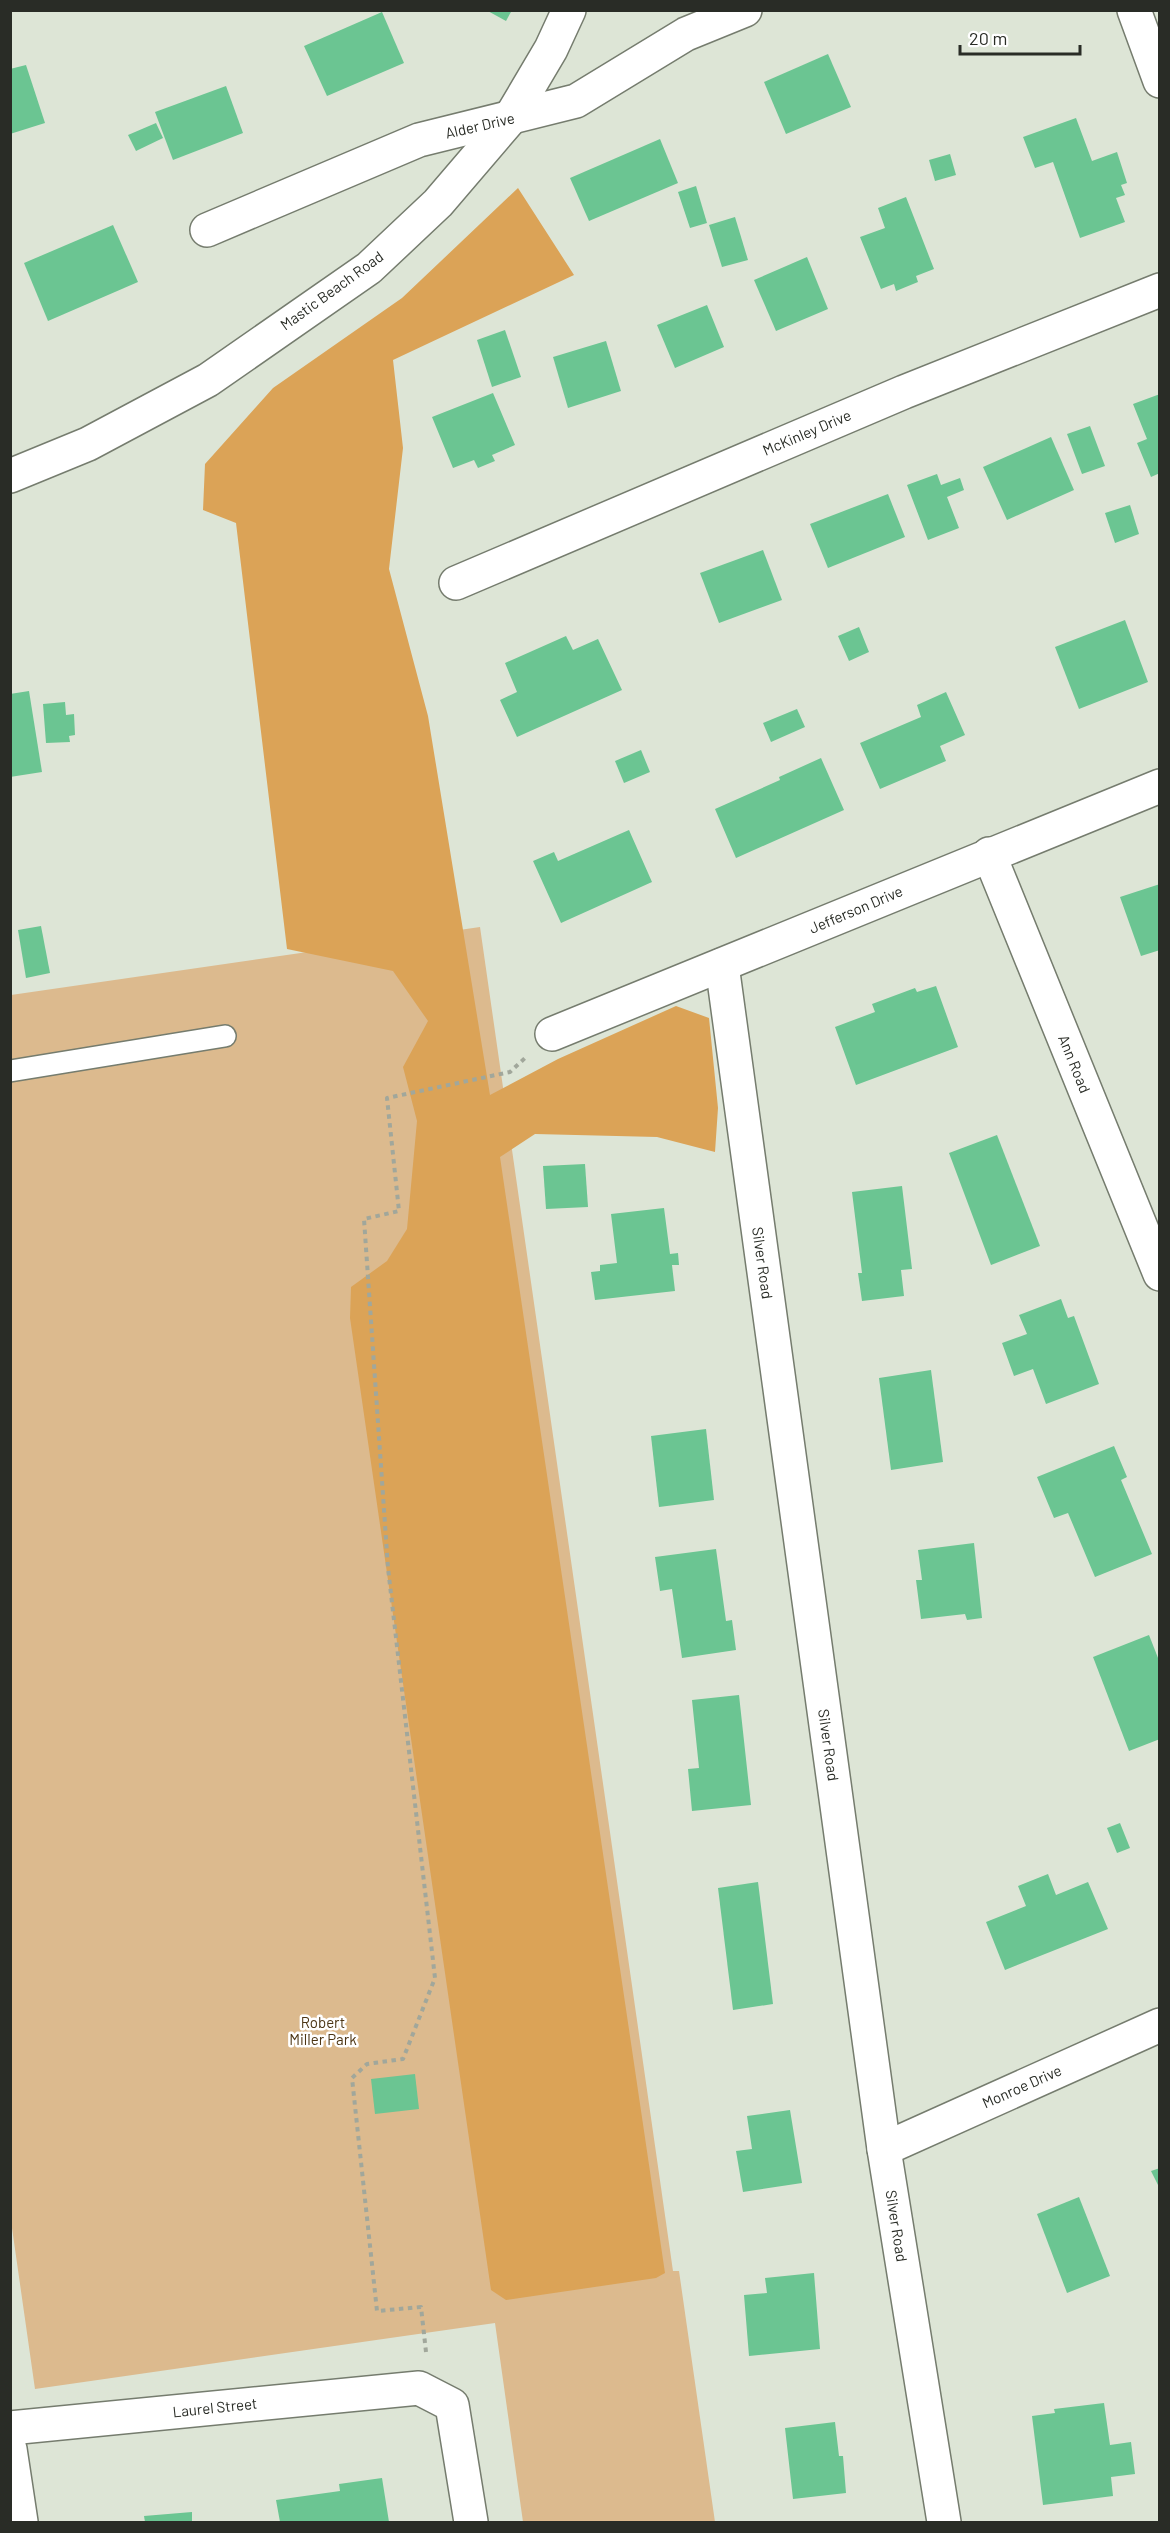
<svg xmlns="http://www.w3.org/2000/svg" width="1170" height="2533" font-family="Barlow,sans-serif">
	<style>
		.green { fill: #dcba8e }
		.forest { fill: #dba357 }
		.building { fill: #6bc592 }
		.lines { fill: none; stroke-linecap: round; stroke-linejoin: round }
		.lane-casing { stroke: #757c6e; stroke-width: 24 }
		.street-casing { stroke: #757c6e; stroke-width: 36 }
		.secondary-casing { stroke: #757c6e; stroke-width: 36 }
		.path { stroke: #a1a79b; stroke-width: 4; stroke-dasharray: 4.5 4.5; stroke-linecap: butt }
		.lane { stroke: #fff; stroke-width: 21 }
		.street { stroke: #fff; stroke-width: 33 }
		.secondary { stroke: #fff; stroke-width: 33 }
		.labels { text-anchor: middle; stroke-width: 5; stroke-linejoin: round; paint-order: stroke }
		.street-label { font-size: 15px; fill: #292c26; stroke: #fff }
		.park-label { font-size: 15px; fill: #4c3514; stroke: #fff }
	</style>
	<rect width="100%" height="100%" fill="#dde5d6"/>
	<polygon class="green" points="480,927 673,2271 679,2271 715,2522 523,2522 495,2323 35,2389 11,2221 11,995"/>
	<polygon class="forest" points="518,188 574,275 393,360 403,448 389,569 428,716 490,1095 558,1059 676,1006 709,1018 718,1108 715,1152 657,1137 535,1134 500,1157 665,2273 656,2278 506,2300 491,2290 350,1318 351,1287 387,1261 407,1229 417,1121 403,1067 428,1021 393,971 287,949 236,523 203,510 205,464 273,388 402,298"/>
	<g class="building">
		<polygon points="486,10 512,10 506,21"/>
		<polygon points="382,12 404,63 327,96 304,46"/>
		<polygon points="828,54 851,107 786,134 764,82"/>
		<polygon points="26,65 45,123 10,134 10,69"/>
		<polygon points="226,86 243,133 173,160 155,112"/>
		<polygon points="1076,118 1092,161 1117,152 1127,183 1121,185 1125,195 1116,198 1125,222 1080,238 1053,162 1035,168 1023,137"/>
		<polygon points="156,123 163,138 136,151 128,135"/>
		<polygon points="660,139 678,183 589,221 570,178"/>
		<polygon points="950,154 956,175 935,181 929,160"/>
		<polygon points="696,186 707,223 690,228 678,192"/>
		<polygon points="906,197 934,269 916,276 918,282 896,291 894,284 881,289 860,237 885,228 878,208"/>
		<polygon points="735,217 748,260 722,267 709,225"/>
		<polygon points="113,225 138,282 48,321 24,263"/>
		<polygon points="807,257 828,309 776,331 754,280"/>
		<polygon points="707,305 724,347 675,368 657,325"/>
		<polygon points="505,330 521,377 492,387 477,340"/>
		<polygon points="606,341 621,391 568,408 553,357"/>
		<polygon points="493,393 515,445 492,455 495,461 478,468 474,460 453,468 432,417"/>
		<polygon points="1160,394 1160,473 1151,477 1137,443 1147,439 1133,404"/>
		<polygon points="1090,426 1105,466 1082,474 1067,434"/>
		<polygon points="1051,437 1074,490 1007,520 983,467"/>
		<polygon points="937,474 941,485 960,478 964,490 947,497 959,528 928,540 907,485"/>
		<polygon points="888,494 905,537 828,568 810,524"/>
		<polygon points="1130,505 1139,534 1115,543 1105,513"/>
		<polygon points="763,550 782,600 719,623 700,573"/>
		<polygon points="1125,620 1148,682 1079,709 1055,647"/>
		<polygon points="859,627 869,652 849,661 838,636"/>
		<polygon points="566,636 573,650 598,639 622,690 517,737 500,700 517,692 505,663"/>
		<polygon points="29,691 42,772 10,777 10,694"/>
		<polygon points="946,692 965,735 940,746 946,761 880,789 860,743 921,717 917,705"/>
		<polygon points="65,702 66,715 74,714 75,735 69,736 70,742 46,743 43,704"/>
		<polygon points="797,709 805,727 771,742 763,723"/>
		<polygon points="641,750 650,772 624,783 615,761"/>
		<polygon points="821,758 844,810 736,858 715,809 780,780 779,777"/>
		<polygon points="629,830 652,882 561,923 533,861 554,852 558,861"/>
		<polygon points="1160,884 1160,950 1141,956 1120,897"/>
		<polygon points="41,926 50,973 26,978 18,930"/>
		<polygon points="936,986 958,1047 856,1085 835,1027 875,1012 872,1004 915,988 917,992"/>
		<polygon points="997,1135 1040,1246 991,1265 949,1153"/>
		<polygon points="585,1164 588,1207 546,1209 543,1166"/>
		<polygon points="902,1186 912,1269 901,1270 904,1296 862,1301 858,1273 862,1273 852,1192"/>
		<polygon points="664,1208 670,1254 678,1253 679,1265 672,1265 675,1291 595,1300 591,1272 600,1271 600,1265 617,1263 611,1214"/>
		<polygon points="1061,1299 1068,1318 1074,1316 1099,1384 1046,1404 1033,1369 1014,1376 1002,1343 1027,1334 1019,1315"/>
		<polygon points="931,1370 943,1462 891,1470 879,1378"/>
		<polygon points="706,1429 714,1500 659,1507 651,1436"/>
		<polygon points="1114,1446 1127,1477 1121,1480 1152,1554 1095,1577 1068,1513 1054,1518 1037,1477"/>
		<polygon points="974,1543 982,1618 967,1620 965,1614 921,1619 916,1580 922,1580 918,1550"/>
		<polygon points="716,1549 726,1621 732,1620 736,1650 682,1658 672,1589 660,1591 655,1557"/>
		<polygon points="1149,1635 1160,1663 1160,1739 1129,1751 1093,1657"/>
		<polygon points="739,1695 751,1805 692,1811 688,1769 699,1768 692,1700"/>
		<polygon points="1120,1823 1130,1848 1117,1853 1107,1828"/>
		<polygon points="1048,1874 1056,1895 1088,1882 1108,1929 1005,1970 986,1922 1026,1906 1018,1886"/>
		<polygon points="758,1882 773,2004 733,2010 718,1888"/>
		<polygon points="415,2074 419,2109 375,2114 371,2079"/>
		<polygon points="790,2110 802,2183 743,2192 736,2151 752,2149 747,2116"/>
		<polygon points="1160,2168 1160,2189 1151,2171"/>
		<polygon points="1079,2197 1110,2276 1067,2293 1037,2214"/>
		<polygon points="814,2273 820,2349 749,2356 744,2295 767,2293 765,2278"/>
		<polygon points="1104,2403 1110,2445 1131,2442 1135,2474 1111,2477 1113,2496 1043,2505 1032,2416 1055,2413 1054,2409"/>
		<polygon points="835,2422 839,2456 843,2456 846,2493 793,2499 785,2428"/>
		<polygon points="382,2478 389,2522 280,2522 276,2500 340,2491 339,2484"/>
		<polygon points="192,2512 192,2522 145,2522 144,2516"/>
	</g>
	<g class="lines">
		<defs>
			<polyline id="lane" points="10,1071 225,1036"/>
			<g id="street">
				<polyline points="1134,10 1160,81"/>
				<polyline points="207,230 419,140 576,101 686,34 745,10"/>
				<polyline points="456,583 904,392 1160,290"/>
				<polyline points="989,854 1160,1274"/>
				<polyline points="722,965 884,2149 944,2522"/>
				<polyline points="552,1034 1160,786"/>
				<polyline points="884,2149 1160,2025"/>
				<polyline points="10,2428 419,2388 452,2405 471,2522"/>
				<polyline points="10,2449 21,2522"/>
			</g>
			<polyline id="secondary" points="10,476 88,444 208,380 369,268 438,203 509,120 551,49 569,10"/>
		</defs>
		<use href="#lane" class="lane-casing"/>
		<use href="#street" class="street-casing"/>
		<use href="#secondary" class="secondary-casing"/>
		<polyline class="path" points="426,2352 421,2307 377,2311 352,2078 367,2064 403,2059 435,1978 388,1568 364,1219 399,1211 387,1098 510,1072 525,1058"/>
		<use href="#lane" class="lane"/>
		<use href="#street" class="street"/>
		<use href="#secondary" class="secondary"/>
	</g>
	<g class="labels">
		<g class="street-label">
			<text transform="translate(480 126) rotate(-13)" y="5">Alder Drive</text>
			<text transform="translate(332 291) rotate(-36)" y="5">Mastic Beach Road</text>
			<text transform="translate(807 433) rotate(-23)" y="5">McKinley Drive</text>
			<text transform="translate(856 910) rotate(-23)" y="5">Jefferson Drive</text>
			<text transform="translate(1074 1064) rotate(68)" y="5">Ann Road</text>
			<text transform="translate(762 1263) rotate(82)" y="5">Silver Road</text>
			<text transform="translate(828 1745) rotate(82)" y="5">Silver Road</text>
			<text transform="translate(1022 2087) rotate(-24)" y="5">Monroe Drive</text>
			<text transform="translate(896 2226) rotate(81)" y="5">Silver Road</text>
			<text transform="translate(215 2408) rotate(-6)" y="5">Laurel Street</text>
		</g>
		<g class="park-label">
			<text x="323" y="2028">Robert<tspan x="323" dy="17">Miller Park</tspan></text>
		</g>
	</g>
	<rect width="1170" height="2533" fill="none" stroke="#292c26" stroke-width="24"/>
	<path d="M960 45v9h120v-9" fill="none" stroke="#292c26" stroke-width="3"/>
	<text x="969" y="45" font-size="18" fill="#292c26" stroke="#ffffff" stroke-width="4.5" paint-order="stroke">20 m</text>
</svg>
